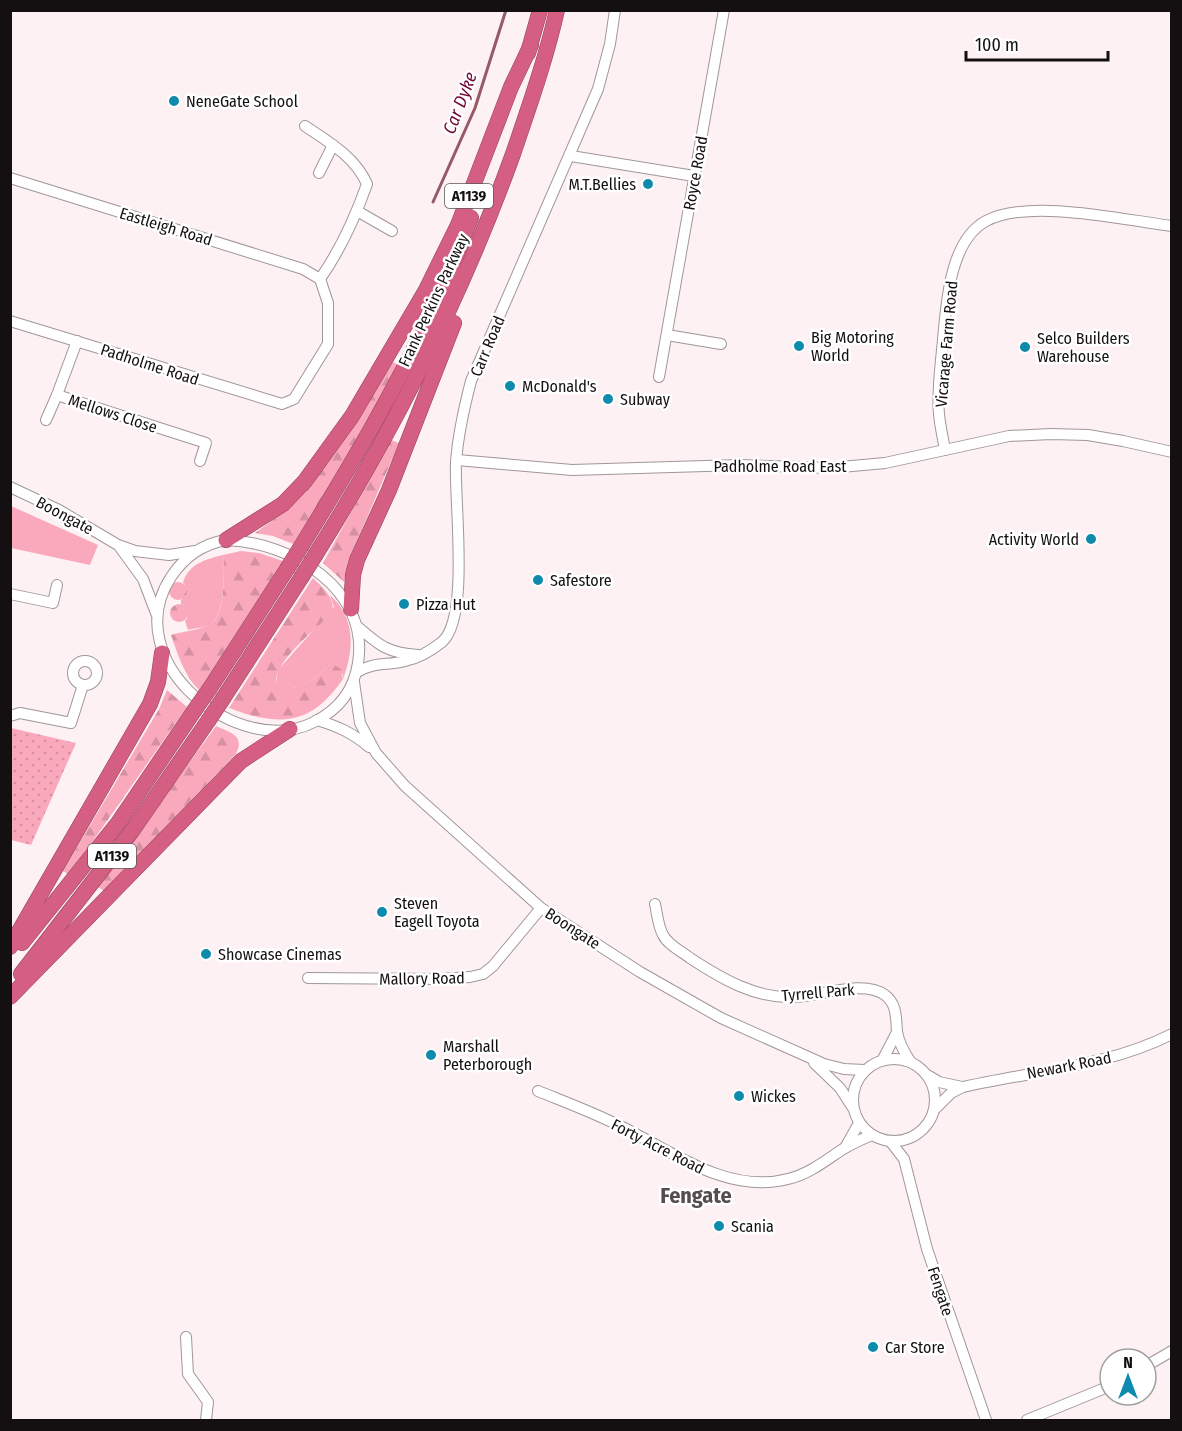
<svg xmlns="http://www.w3.org/2000/svg" width="1182" height="1431" font-family="'Fira Sans Condensed',sans-serif">
	<style>
		.green { fill: #faa9bd }
		.forest { fill: url(#forest-firs) }
		.garden { fill: url(#garden-dots) }
		.lines { fill: none; stroke-linecap: round; stroke-linejoin: round }
		.stream { stroke: #955969; stroke-width: 3 }
		.minor-casing { stroke: #a19698; stroke-width: 12 }
		.highway-casing { stroke: #91435b; stroke-width: 16 }
		.minor { stroke: #fff; stroke-width: 10 }
		.highway { stroke: #d55e83; stroke-width: 15 }
		.highway-bridge-casing { stroke: #91435b; stroke-width: 16; stroke-linecap: butt }
		.highway-bridge { stroke: #d55e83; stroke-width: 15 }
		.poi-dot { fill: #0e8bac; stroke: #fff; stroke-width: 2 }
		.labels { text-anchor: middle; stroke-width: 5; stroke-linejoin: round; paint-order: stroke }
		.shield { fill: #fff; stroke: #5a5858; stroke-width: 1.5 }
		.shield-label { font-size: 15px; font-weight: bold; fill: #141011 }
		.poi-label { font-size: 16px; fill: #141011; stroke: #fff; text-anchor: start }
		.street-label { font-size: 16px; fill: #141011; stroke: #fff }
		.water-label { font-size: 18px; font-style: italic; fill: #700635; stroke: #fff }
		.district-label { font-size: 22px; font-weight: bold; fill: #554c4e; stroke: #fff }
	</style>
	<defs>
		<pattern id="forest-firs" width="22" height="20" patternUnits="userSpaceOnUse" patternTransform="scale(1.5)"><rect width="22" height="20" fill="#faa9bd"/><path d="M5 1l3.5 6h-7zM16 11l3.5 6h-7z" fill="#d590a1"/></pattern>
		<pattern id="garden-dots" width="8" height="8" patternUnits="userSpaceOnUse" patternTransform="scale(1.5)"><rect width="8" height="8" fill="#faa9bd"/><path d="M2 2h.1M6 6h.1" fill="none" stroke="#d590a1" stroke-width="1.8" stroke-linecap="round"/></pattern>
	</defs>
	<rect width="100%" height="100%" fill="#fdf1f3"/>
	<g class="green">
		<polygon points="11,506 98,545 90,565 11,548"/>
		<path d="M223 555C225 570 225 615 211 624 205 628 195 628 188 630L185 621 187 618 184 606 181 604V600L186 595 185 585 183 583C188 564 206 559 223 555Z"/>
		<path d="M330 595C356 618 354 650 343 679V674L330 665C316 676 292 699 276 683L278 670 334 607Z"/>
	</g>
	<g class="forest">
		<polygon points="393,362 399,365 343,467 293,544 273,536 255,533 288,509 356,418"/>
		<polygon points="391,440 399,443 350,557 344,582 323,563"/>
		<path d="M241 551 259 553 283 561 199 690C184 675 178 655 171 635 181 632 205 629 212 623 225 614 225 570 223 555Z"/>
		<path d="M313 578C323 588 336 598 332 613 317 628 275 661 276 682 292 699 316 676 330 665L336 666 341 669 343 679C311 726 279 727 229 708Z"/>
		<circle cx="178" cy="591" r="9"/>
		<circle cx="179" cy="613" r="9"/>
		<polygon points="167,690 187,707 69,875 63,871 159,709"/>
		<path d="M216 726C231 733 245 735 236 754L104 891 98 887Z"/>
	</g>
	<polygon class="garden" points="11,728 76,743 31,845 11,840"/>
	<g class="lines">
		<polyline class="stream" points="433,202 475,108 506,10"/>
		<defs>
			<g id="minor">
				<path d="M305 126C329 142 355 157 367 184 355 218 341 249 320 279"/>
				<polyline points="571,156 694,176"/>
				<polyline points="319,173 333,145"/>
				<polyline points="10,178 303,269 320,279"/>
				<polyline points="357,211 392,231"/>
				<polyline points="10,321 282,404 294,399 328,344 328,303 320,279"/>
				<polyline points="667,335 721,344"/>
				<polyline points="77,341 57,395 206,443 200,461"/>
				<polyline points="659,377 724,10"/>
				<polyline points="46,420 57,395"/>
				<path d="M945 450C943 438 940 426 939 414 937 393 940 371 942 350 946 312 947 242 986 221 1029 198 1124 220 1172 226"/>
				<polyline points="457,460 572,470 739,465 830,468 885,463 1009,436 1051,434 1088,435 1123,441 1172,452"/>
				<polyline points="10,487 59,510 118,545 135,551 169,555 195,551"/>
				<path d="M226 540C291 542 370 589 358 663 354 690 338 710 314 722 239 761 116 661 171 577 184 557 203 544 226 540Z"/>
				<polyline points="119,546 143,579 156,613"/>
				<polyline points="10,594 53,603 57,585"/>
				<path d="M358 627C380 646 388 653 418 655"/>
				<circle cx="85" cy="673" r="12"/>
				<path d="M357 672C376 661 387 666 405 661 418 658 432 650 442 642 470 618 454 501 456 462 458 434 464 408 471 381L598 89 610 44 615 10"/>
				<polyline points="354,682 360,723 376,753 405,786 541,908 640,972 721,1018 824,1064 844,1069 864,1070"/>
				<polyline points="10,716 20,713 71,723 83,685"/>
				<path d="M317 720C337 726 353 733 369 747"/>
				<path d="M655 904C657 913 658 926 663 935 668 945 681 951 690 958 722 979 756 999 795 997 820 996 864 979 885 995 897 1004 896 1018 897 1032 899 1043 904 1052 910 1061"/>
				<polyline points="308,978 441,979 470,977 483,974 493,966 541,908"/>
				<circle cx="894" cy="1100" r="41"/>
				<polyline points="883,1059 897,1032"/>
				<polyline points="814,1063 840,1088 853,1108"/>
				<polyline points="929,1076 939,1082 962,1087"/>
				<path d="M538 1091C565 1102 592 1112 618 1125 671 1150 726 1195 788 1179 809 1174 825 1161 843 1149 852 1144 862 1139 872 1135"/>
				<path d="M935 1109 951 1093 963 1087C1033 1071 1107 1067 1172 1034"/>
				<polyline points="890,1141 904,1159 927,1249 986,1420"/>
				<polyline points="845,1148 859,1123"/>
				<polyline points="186,1337 188,1374 208,1402 206,1420"/>
				<polyline points="1146,1366 1172,1351"/>
				<polyline points="1027,1420 1110,1386"/>
			</g>
			<g id="highway">
				<polyline points="528,53 540,10"/>
				<polyline points="226,540 283,504 305,481 352,416 426,290 458,225 511,87 531,45"/>
				<path d="M302 545C350 467 396 389 435 306 449 278 459 247 471 218"/>
				<path d="M316 554C396 426 462 296 513 154 529 107 546 59 557 10"/>
				<polyline points="351,609 353,575 357,560 389,490 454,323"/>
				<polyline points="210,688 287,569"/>
				<polyline points="224,697 301,578"/>
				<polyline points="22,943 118,823 194,711"/>
				<polyline points="10,947 150,704 158,682 162,653"/>
				<polyline points="21,974 132,831 208,721"/>
				<polyline points="10,997 241,761 290,729"/>
			</g>
		</defs>
		<use href="#minor" class="minor-casing"/>
		<use href="#highway" class="highway-casing"/>
		<use href="#minor" class="minor"/>
		<use href="#highway" class="highway"/>
		<defs>
			<g id="highway-bridge">
				<polyline points="287,569 302,545"/>
				<polyline points="301,578 316,554"/>
				<polyline points="194,711 210,688"/>
				<polyline points="208,721 224,697"/>
			</g>
		</defs>
		<use href="#highway-bridge" class="highway-bridge-casing"/>
		<use href="#highway-bridge" class="highway-bridge"/>
	</g>
	<g class="poi-dot">
		<circle cx="174" cy="101" r="6"/>
		<circle cx="648" cy="184" r="6"/>
		<circle cx="799" cy="346" r="6"/>
		<circle cx="1025" cy="347" r="6"/>
		<circle cx="510" cy="386" r="6"/>
		<circle cx="608" cy="399" r="6"/>
		<circle cx="1091" cy="539" r="6"/>
		<circle cx="538" cy="580" r="6"/>
		<circle cx="404" cy="604" r="6"/>
		<circle cx="382" cy="912" r="6"/>
		<circle cx="206" cy="954" r="6"/>
		<circle cx="431" cy="1055" r="6"/>
		<circle cx="739" cy="1096" r="6"/>
		<circle cx="719" cy="1226" r="6"/>
		<circle cx="873" cy="1347" r="6"/>
	</g>
	<g class="labels">
		<g class="shield">
			<rect x="445" y="184" width="48" height="24" rx="4.5"/>
			<rect x="88" y="844" width="48" height="24" rx="4.5"/>
		</g>
		<g class="shield-label">
			<text x="469" y="201">A1139</text>
			<text x="112" y="861">A1139</text>
		</g>
		<g class="poi-label">
			<text x="186" y="107">NeneGate School</text>
			<text x="636" y="190" text-anchor="end">M.T.Bellies</text>
			<text x="811" y="343">Big Motoring<tspan x="811" dy="18">World</tspan></text>
			<text x="1037" y="344">Selco Builders<tspan x="1037" dy="18">Warehouse</tspan></text>
			<text x="522" y="392">McDonald's</text>
			<text x="620" y="405">Subway</text>
			<text x="1079" y="545" text-anchor="end">Activity World</text>
			<text x="550" y="586">Safestore</text>
			<text x="416" y="610">Pizza Hut</text>
			<text x="394" y="909">Steven<tspan x="394" dy="18">Eagell Toyota</tspan></text>
			<text x="218" y="960">Showcase Cinemas</text>
			<text x="443" y="1052">Marshall<tspan x="443" dy="18">Peterborough</tspan></text>
			<text x="751" y="1102">Wickes</text>
			<text x="731" y="1232">Scania</text>
			<text x="885" y="1353">Car Store</text>
		</g>
		<g class="street-label">
			<text transform="translate(695 173) rotate(-80)" y="6">Royce Road</text>
			<text transform="translate(166 226) rotate(17)" y="6">Eastleigh Road</text>
			<text transform="translate(433 300) rotate(-65)" y="6">Frank Perkins Parkway</text>
			<text transform="translate(946 344) rotate(-85)" y="6">Vicarage Farm Road</text>
			<text transform="translate(487 346) rotate(-67)" y="6">Carr Road</text>
			<text transform="translate(150 364) rotate(18)" y="6">Padholme Road</text>
			<text transform="translate(113 413) rotate(18)" y="6">Mellows Close</text>
			<text x="780" y="472">Padholme Road East</text>
			<text transform="translate(65 515) rotate(28)" y="6">Boongate</text>
			<text transform="translate(573 928) rotate(33)" y="6">Boongate</text>
			<text transform="translate(422 978) rotate(-1)" y="6">Mallory Road</text>
			<text transform="translate(818 992) rotate(-5)" y="6">Tyrrell Park</text>
			<text transform="translate(1069 1065) rotate(-11)" y="6">Newark Road</text>
			<text transform="translate(658 1146) rotate(27)" y="6">Forty Acre Road</text>
			<text transform="translate(941 1291) rotate(72)" y="6">Fengate</text>
		</g>
		<g class="water-label">
			<text transform="translate(460 103) rotate(-69)" y="6">Car Dyke</text>
		</g>
		<g class="district-label">
			<text x="696" y="1203">Fengate</text>
		</g>
	</g>
	<rect width="1182" height="1431" fill="none" stroke="#141011" stroke-width="24"/>
	<g transform="translate(1128 1377)"><circle r="28" fill="#ffffff" stroke="#a19fa0" stroke-width="1.5"/>
	<path d="M0-4.5L10 22L0 15L-10 22Z" fill="#0e8bac"/>
	<text y="-9" font-size="16" font-weight="bold" text-anchor="middle" fill="#141011">N</text>
	</g>
	<path d="M966 51v9h142v-9" fill="none" stroke="#141011" stroke-width="3"/>
	<text x="975" y="51" font-size="18" fill="#141011" stroke="#ffffff" stroke-width="4.5" paint-order="stroke">100 m</text>
</svg>
